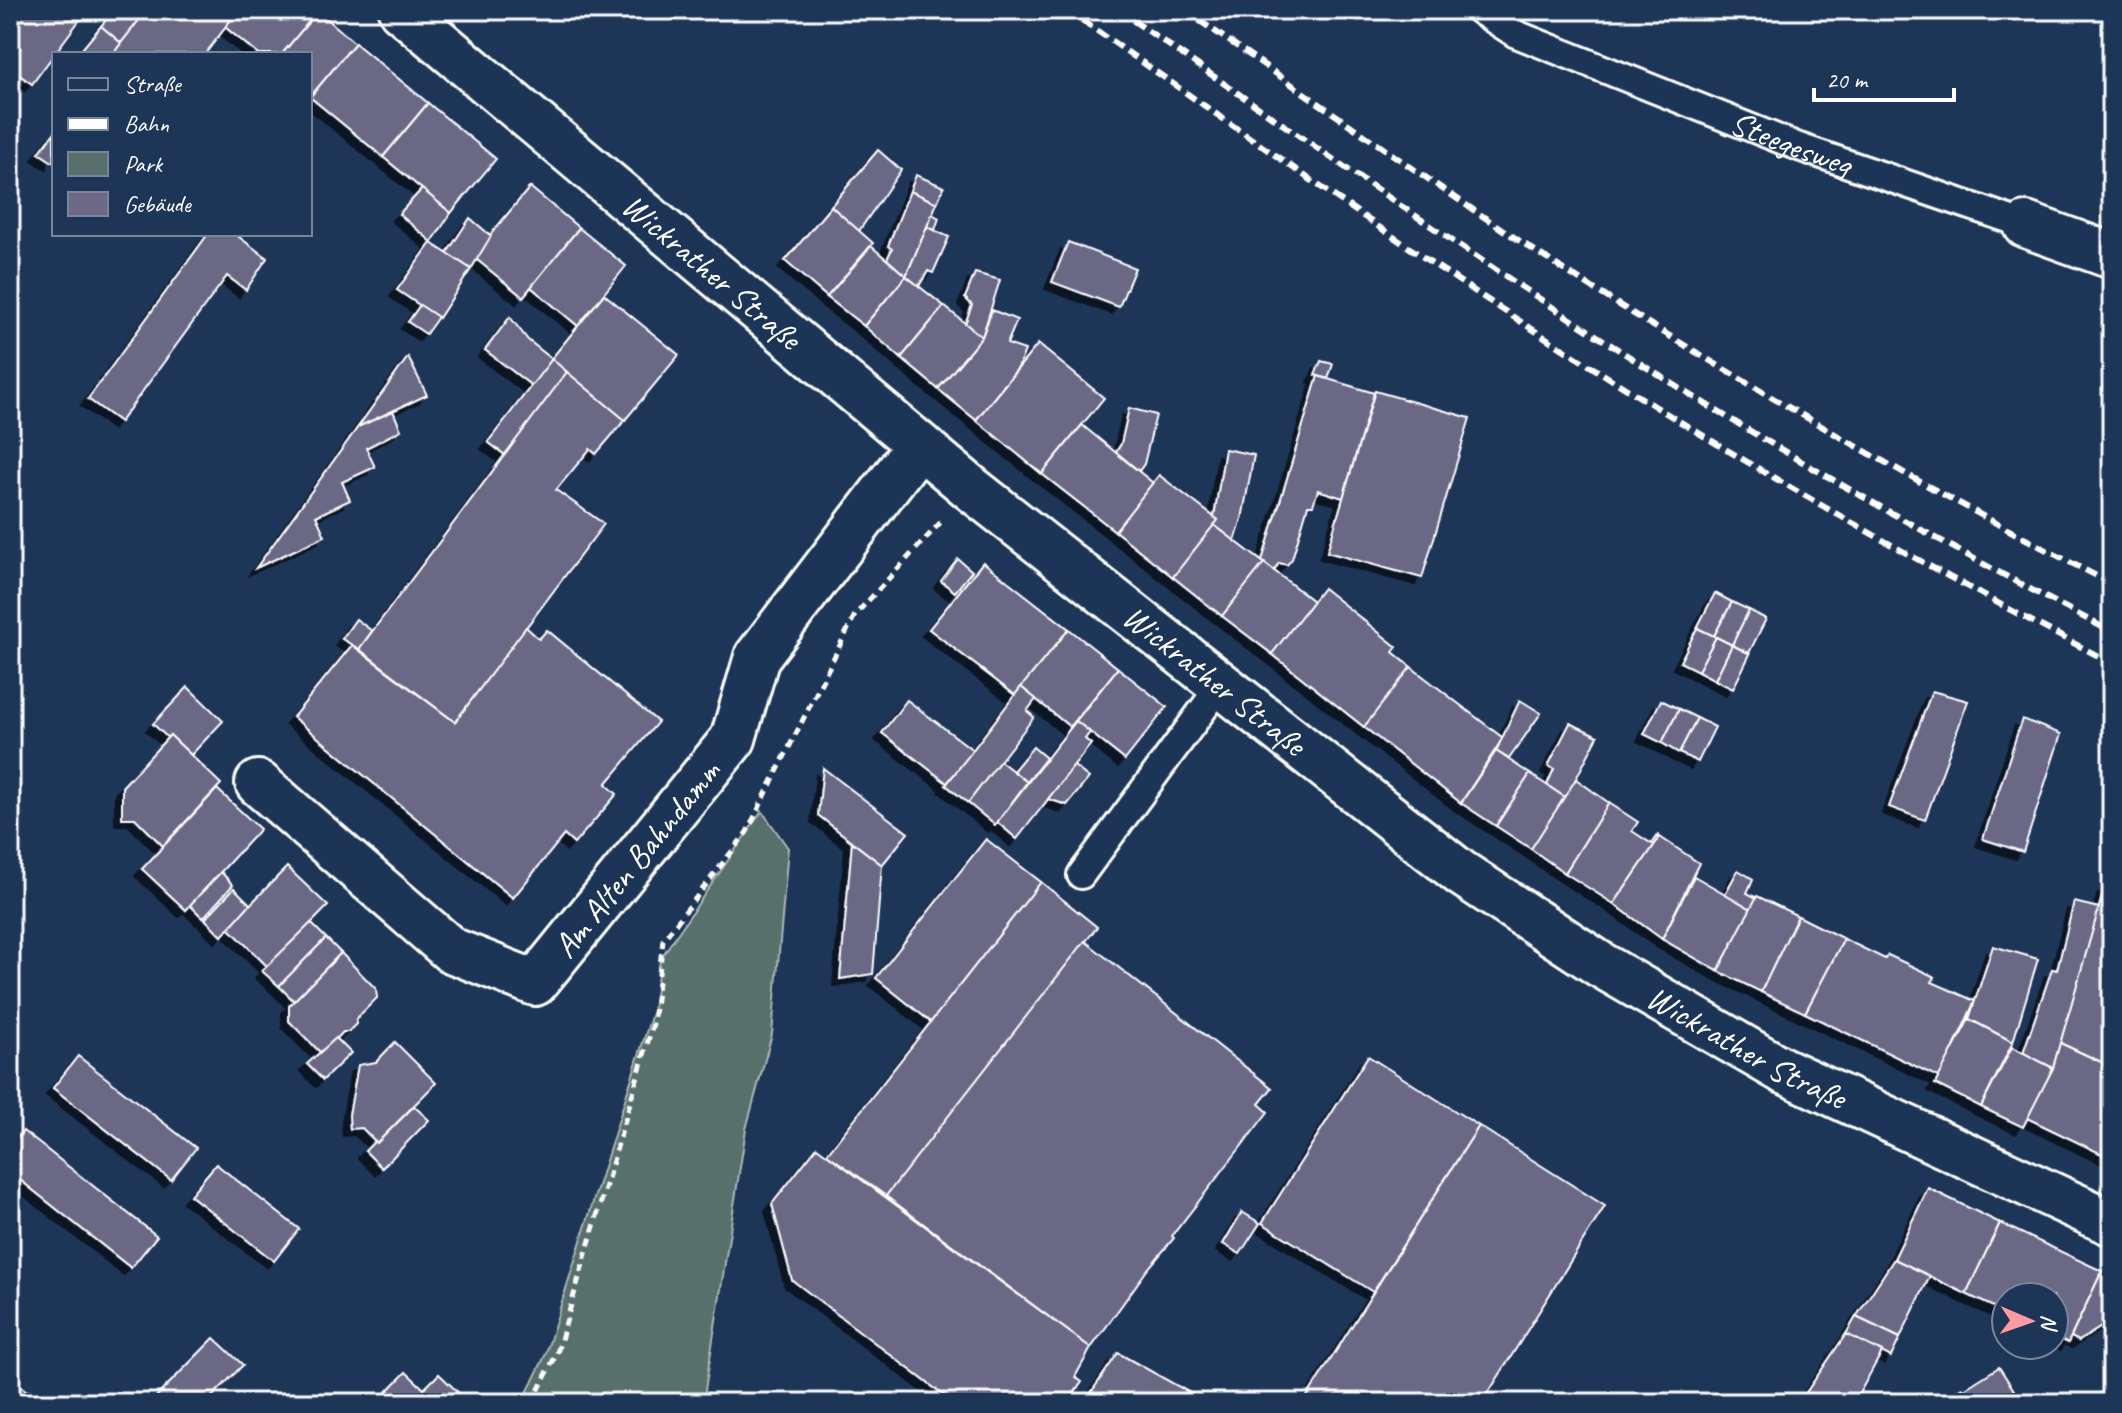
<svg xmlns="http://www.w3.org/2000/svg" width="2122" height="1413" font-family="Caveat,sans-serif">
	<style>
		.green { fill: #586f6c; stroke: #acb7b6; stroke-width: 2 }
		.building { fill: #6b6785; stroke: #fff; stroke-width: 2; filter: url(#shadow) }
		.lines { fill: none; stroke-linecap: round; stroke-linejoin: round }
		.lane-casing { stroke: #fff; stroke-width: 32 }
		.street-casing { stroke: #fff; stroke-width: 50 }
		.secondary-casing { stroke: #fff; stroke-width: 50 }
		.path { stroke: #fff; stroke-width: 5; stroke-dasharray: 8 6; stroke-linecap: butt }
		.lane { stroke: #1d3557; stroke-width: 26 }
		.street { stroke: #1d3557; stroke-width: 44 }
		.secondary { stroke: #1d3557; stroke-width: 44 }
		.rail { stroke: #fff; stroke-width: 6; stroke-dasharray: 12 6; stroke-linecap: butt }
		.labels { text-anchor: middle; stroke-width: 8; stroke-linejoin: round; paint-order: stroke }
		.street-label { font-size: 34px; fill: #fff; stroke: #1d3557 }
	</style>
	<defs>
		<filter id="shadow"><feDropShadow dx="-7" dy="7" stdDeviation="0" flood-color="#0009"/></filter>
	</defs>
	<rect width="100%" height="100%" fill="#1d3557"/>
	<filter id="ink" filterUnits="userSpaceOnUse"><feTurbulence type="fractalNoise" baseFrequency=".0125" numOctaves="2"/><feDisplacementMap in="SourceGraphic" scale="16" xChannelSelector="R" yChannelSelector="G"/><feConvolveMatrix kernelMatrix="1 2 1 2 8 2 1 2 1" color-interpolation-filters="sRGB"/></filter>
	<g filter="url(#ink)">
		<polygon class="green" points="762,811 788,848 772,1034 746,1129 703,1403 522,1403 545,1356 653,1010 660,959"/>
		<g class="building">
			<polygon points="18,10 87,10 32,84 10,68 10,20"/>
			<polygon points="114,10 147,10 121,43 101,26"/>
			<polygon points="147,10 239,10 205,54 119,54 115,51"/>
			<polygon points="239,10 316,10 318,11 282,54 258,54 225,27"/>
			<polygon points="318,11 355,43 310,97 310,54 282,54"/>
			<polygon points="101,26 121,43 113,54 78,54"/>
			<polygon points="355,43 428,103 383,157 310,97"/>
			<polygon points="428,103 496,159 451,213 383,157"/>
			<polygon points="54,133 54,163 39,153"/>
			<polygon points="878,150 901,170 859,231 831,206"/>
			<polygon points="2112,169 2112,215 2107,214"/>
			<polygon points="916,175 944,187 937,203 910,191"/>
			<polygon points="530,187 579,228 523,297 476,259 490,235"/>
			<polygon points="422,189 451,213 432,242 399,214"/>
			<polygon points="910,191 937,203 906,276 887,259 892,249 888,246"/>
			<polygon points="831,206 873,243 827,297 785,261"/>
			<polygon points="932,214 939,218 935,230 927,227"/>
			<polygon points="470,218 491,236 471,269 447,253"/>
			<polygon points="927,227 949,237 933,273 928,271 919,286 906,276"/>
			<polygon points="579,228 626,266 578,326 531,287"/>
			<polygon points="208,234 235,234 267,258 246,290 227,276 120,422 88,399"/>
			<polygon points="1068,242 1135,268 1119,307 1052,282"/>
			<polygon points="431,243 471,269 439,318 397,290"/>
			<polygon points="871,246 906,276 864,326 827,297"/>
			<polygon points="975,273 1000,280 982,337 965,324 972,305 965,298"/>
			<polygon points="906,276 944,306 901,358 864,326"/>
			<polygon points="604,294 679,355 625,420 551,359"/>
			<polygon points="420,305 438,317 426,334 408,322"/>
			<polygon points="944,306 982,337 938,389 901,358"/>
			<polygon points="992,310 1017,320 1007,344 1025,350 1018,368 976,420 938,389 982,337"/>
			<polygon points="510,317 528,340 552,359 532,386 485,350"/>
			<polygon points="1038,344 1104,398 1042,474 976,420"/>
			<polygon points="408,357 427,395 358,427"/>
			<polygon points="552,359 567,372 505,455 488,442"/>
			<polygon points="1321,361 1333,364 1328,379 1315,375"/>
			<polygon points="567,372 625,420 596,454 590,449 556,490 604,524 455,722 359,649"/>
			<polygon points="1318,376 1374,393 1343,498 1318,490 1313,505 1308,505 1292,559 1287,565 1279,563 1274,571 1262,561"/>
			<polygon points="1375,391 1470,418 1422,578 1327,552"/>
			<polygon points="1129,408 1156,415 1144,464 1139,471 1116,452 1121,444"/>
			<polygon points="393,411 401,430 366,448 375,467 342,482 350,500 316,516 325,536 256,568 358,427"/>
			<polygon points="1082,425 1153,483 1115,531 1042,474"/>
			<polygon points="1225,449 1254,455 1242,519 1235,541 1214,525 1218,520 1214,517"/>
			<polygon points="1159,475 1218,520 1173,577 1115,531"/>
			<polygon points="1214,525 1264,563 1222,616 1173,577"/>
			<polygon points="958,559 972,571 955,592 941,581"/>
			<polygon points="983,562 1069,629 1015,695 929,629"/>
			<polygon points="1264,563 1313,601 1272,654 1222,616"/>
			<polygon points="1323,588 1397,647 1393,652 1411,667 1364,727 1272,654"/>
			<polygon points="1715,593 1732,602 1714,636 1697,628"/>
			<polygon points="1732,602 1749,610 1732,645 1714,636"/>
			<polygon points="1749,610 1766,619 1749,653 1732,645"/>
			<polygon points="356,619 372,631 359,649 342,639"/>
			<polygon points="526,627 539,639 547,630 658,722 606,784 617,794 574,844 564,835 513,898 293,717 352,645 455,722"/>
			<polygon points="1697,628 1716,637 1698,671 1680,662"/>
			<polygon points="1069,629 1118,668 1070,727 1021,687"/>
			<polygon points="1716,637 1732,645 1715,680 1698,671"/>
			<polygon points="1732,645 1750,654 1733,689 1715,680"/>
			<polygon points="1411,667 1503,738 1461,803 1364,727"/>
			<polygon points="1118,668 1167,707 1125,760 1076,721"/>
			<polygon points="188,687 223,721 191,755 170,735 168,738 153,724"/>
			<polygon points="1021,687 1036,699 1027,711 1034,717 968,803 946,785"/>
			<polygon points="1932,691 1968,701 1925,820 1889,807"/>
			<polygon points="907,700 973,750 947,783 882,733"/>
			<polygon points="1520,700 1541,713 1509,759 1496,751"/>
			<polygon points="1661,700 1679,709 1662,743 1644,734"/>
			<polygon points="1679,709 1697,718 1679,753 1662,743"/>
			<polygon points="1697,718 1715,727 1698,762 1679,753"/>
			<polygon points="2022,719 2061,734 2023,852 1983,839"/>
			<polygon points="1076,721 1090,732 1085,739 1091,744 1017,839 997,822"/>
			<polygon points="1570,723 1598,736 1566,798 1547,785 1554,769 1548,766"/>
			<polygon points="170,735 221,784 163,846 135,818 122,818 122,787"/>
			<polygon points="1033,747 1046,758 1027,782 1013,771"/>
			<polygon points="1496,751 1530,774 1496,826 1461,803"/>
			<polygon points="1000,761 1027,782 995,825 968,803"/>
			<polygon points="1074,766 1089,778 1067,805 1048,799"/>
			<polygon points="823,768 908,833 882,865 818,815"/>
			<polygon points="1530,774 1566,798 1531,849 1496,826"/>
			<polygon points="1576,779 1609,803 1565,873 1531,849"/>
			<polygon points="217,789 260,829 186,910 142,869"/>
			<polygon points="1609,803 1638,822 1632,831 1652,844 1658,835 1660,837 1614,904 1565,873"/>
			<polygon points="1660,837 1699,863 1662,939 1614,904"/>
			<polygon points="986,839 1041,882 931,1022 876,978"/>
			<polygon points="852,842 882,865 873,974 840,979"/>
			<polygon points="287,867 328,906 268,967 228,927"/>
			<polygon points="1738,870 1753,879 1747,893 1757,898 1751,909 1725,894"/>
			<polygon points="221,872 233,885 203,918 190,905"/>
			<polygon points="1694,876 1751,909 1718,971 1662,939"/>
			<polygon points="1041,882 1097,927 886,1196 827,1154"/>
			<polygon points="2105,886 2112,889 2112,1067 2060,1043"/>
			<polygon points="234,888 250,904 222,936 205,919"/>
			<polygon points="1757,896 1798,916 1761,992 1718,971"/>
			<polygon points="2074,902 2099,908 2053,1068 2023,1053 2052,969 2057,970"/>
			<polygon points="1798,916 1844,939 1805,1013 1761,992"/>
			<polygon points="311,923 326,938 279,986 262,971"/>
			<polygon points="326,938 341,953 294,1001 279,986"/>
			<polygon points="1844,939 1885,959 1888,955 1935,977 1932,982 1975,1001 1940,1078 1805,1013"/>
			<polygon points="1085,941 1272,1088 1259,1104 1268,1112 1172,1236 1174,1238 1147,1270 1091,1348 886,1196"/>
			<polygon points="1993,946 2038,959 2013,1042 1969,1019"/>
			<polygon points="341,953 376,989 377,998 356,1019 356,1024 348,1032 343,1032 322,1054 289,1021 289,1006"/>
			<polygon points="1969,1019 2013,1042 1981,1107 1935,1084"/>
			<polygon points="336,1038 351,1053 323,1080 307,1064"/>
			<polygon points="395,1042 436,1083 377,1143 362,1128 350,1129 349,1115 358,1065 376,1062"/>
			<polygon points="2060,1043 2112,1067 2112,1159 2027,1118 2053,1068"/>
			<polygon points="2012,1047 2053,1068 2023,1127 1981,1107"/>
			<polygon points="78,1056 196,1148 171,1180 53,1088"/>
			<polygon points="1368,1056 1479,1126 1373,1292 1262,1223"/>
			<polygon points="414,1106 429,1120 382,1168 365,1151 375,1141 377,1143"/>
			<polygon points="1479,1126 1605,1206 1482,1403 1303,1403"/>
			<polygon points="23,1131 157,1236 131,1268 10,1172 10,1147"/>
			<polygon points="817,1147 1091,1348 1075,1377 1082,1382 1067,1403 954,1403 792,1280 772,1204"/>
			<polygon points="216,1164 299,1229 274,1261 190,1195"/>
			<polygon points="1928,1188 2000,1223 1966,1294 1894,1259"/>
			<polygon points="1242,1212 1260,1223 1240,1254 1223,1244"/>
			<polygon points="2000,1223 2102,1271 2068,1343 2054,1336 2054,1297 2006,1297 2006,1313 1966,1294"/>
			<polygon points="1894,1259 1930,1276 1900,1338 1856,1317"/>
			<polygon points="2102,1271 2112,1276 2112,1320 2079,1341 2071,1337"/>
			<polygon points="1856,1317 1900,1338 1891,1357 1846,1334"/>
			<polygon points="1846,1334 1882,1352 1854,1403 1799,1403"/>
			<polygon points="214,1338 243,1365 206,1403 161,1403 155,1398"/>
			<polygon points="1118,1353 1194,1395 1189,1403 1084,1403"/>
			<polygon points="1999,1367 2021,1401 1937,1403 1962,1387 1964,1389"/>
			<polygon points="406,1372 424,1389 439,1374 469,1403 376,1403"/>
			<polygon points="10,1378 27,1391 53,1395 52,1403 10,1403"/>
		</g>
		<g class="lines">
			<defs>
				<g id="lane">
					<path id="s1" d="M1479 10 1516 34 1799 147 2026 225"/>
					<polyline points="1081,875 1221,685"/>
				</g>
				<g id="street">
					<polyline points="2026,225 2112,256"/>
					<path id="s2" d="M258 783 451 950 535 983 733 739 757 657 919 445"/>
				</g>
				<g id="secondary">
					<path id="s3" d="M401 10 972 489 1461 873 1601 965 1782 1070 2112 1223"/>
				</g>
			</defs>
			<use href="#lane" class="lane-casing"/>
			<use href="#street" class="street-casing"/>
			<use href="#secondary" class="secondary-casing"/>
			<polyline class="path" points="532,1403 557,1353 653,1024 663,940 747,832 855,615 941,522"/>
			<use href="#lane" class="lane"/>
			<use href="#street" class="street"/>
			<use href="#secondary" class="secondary"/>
			<g class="rail">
				<path d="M1067 10C1193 97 1317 186 1444 271 1659 415 1882 545 2112 663"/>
				<path d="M1118 10C1280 122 1442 237 1608 343 1772 448 1940 543 2112 632"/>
				<path d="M1184 10C1332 111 1477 217 1629 311 1786 409 1947 499 2112 584"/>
			</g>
		</g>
	</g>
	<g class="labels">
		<g class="street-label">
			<text dy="12" stroke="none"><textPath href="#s1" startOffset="340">Steegesweg</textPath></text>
			<text dy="12" stroke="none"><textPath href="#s3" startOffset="406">Wickrather Straße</textPath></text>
			<text dy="12" stroke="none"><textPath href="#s3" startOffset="1054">Wickrather Straße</textPath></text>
			<text dy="12" stroke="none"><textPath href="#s2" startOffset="506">Am Alten Bahndamm</textPath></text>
			<text dy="12" stroke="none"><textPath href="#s3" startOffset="1702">Wickrather Straße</textPath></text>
		</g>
	</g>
	<rect width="2122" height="1413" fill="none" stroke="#1d3557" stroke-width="40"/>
	<rect x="20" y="20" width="2082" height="1373" fill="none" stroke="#fff" stroke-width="3" filter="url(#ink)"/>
	<rect x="52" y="52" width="260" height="184" fill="#1d3557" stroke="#77869a" stroke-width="2"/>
	<rect x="68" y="78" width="40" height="12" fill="#1d3557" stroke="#77869a" stroke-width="2"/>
	<text x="124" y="92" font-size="24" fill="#ffffff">Straße</text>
	<rect x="68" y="118" width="40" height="12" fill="#ffffff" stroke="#77869a" stroke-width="2"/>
	<text x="124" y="132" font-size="24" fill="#ffffff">Bahn</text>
	<rect x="68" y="152" width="40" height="24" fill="#586f6c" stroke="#77869a" stroke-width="2"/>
	<text x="124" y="172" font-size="24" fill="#ffffff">Park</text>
	<rect x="68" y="192" width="40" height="24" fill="#6b6785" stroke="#77869a" stroke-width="2"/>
	<text x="124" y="212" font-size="24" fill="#ffffff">Gebäude</text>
	<g transform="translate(2030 1321) rotate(92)"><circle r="38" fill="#1d3557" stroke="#77869a" stroke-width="2"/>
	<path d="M0-6L14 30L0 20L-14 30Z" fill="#ff9aa2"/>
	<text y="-12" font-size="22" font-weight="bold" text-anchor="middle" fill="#ffffff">N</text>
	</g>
	<path d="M1814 88v12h140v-12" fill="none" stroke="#ffffff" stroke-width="4"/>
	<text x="1826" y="88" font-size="24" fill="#ffffff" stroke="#1d3557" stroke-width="6" paint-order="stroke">20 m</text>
</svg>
